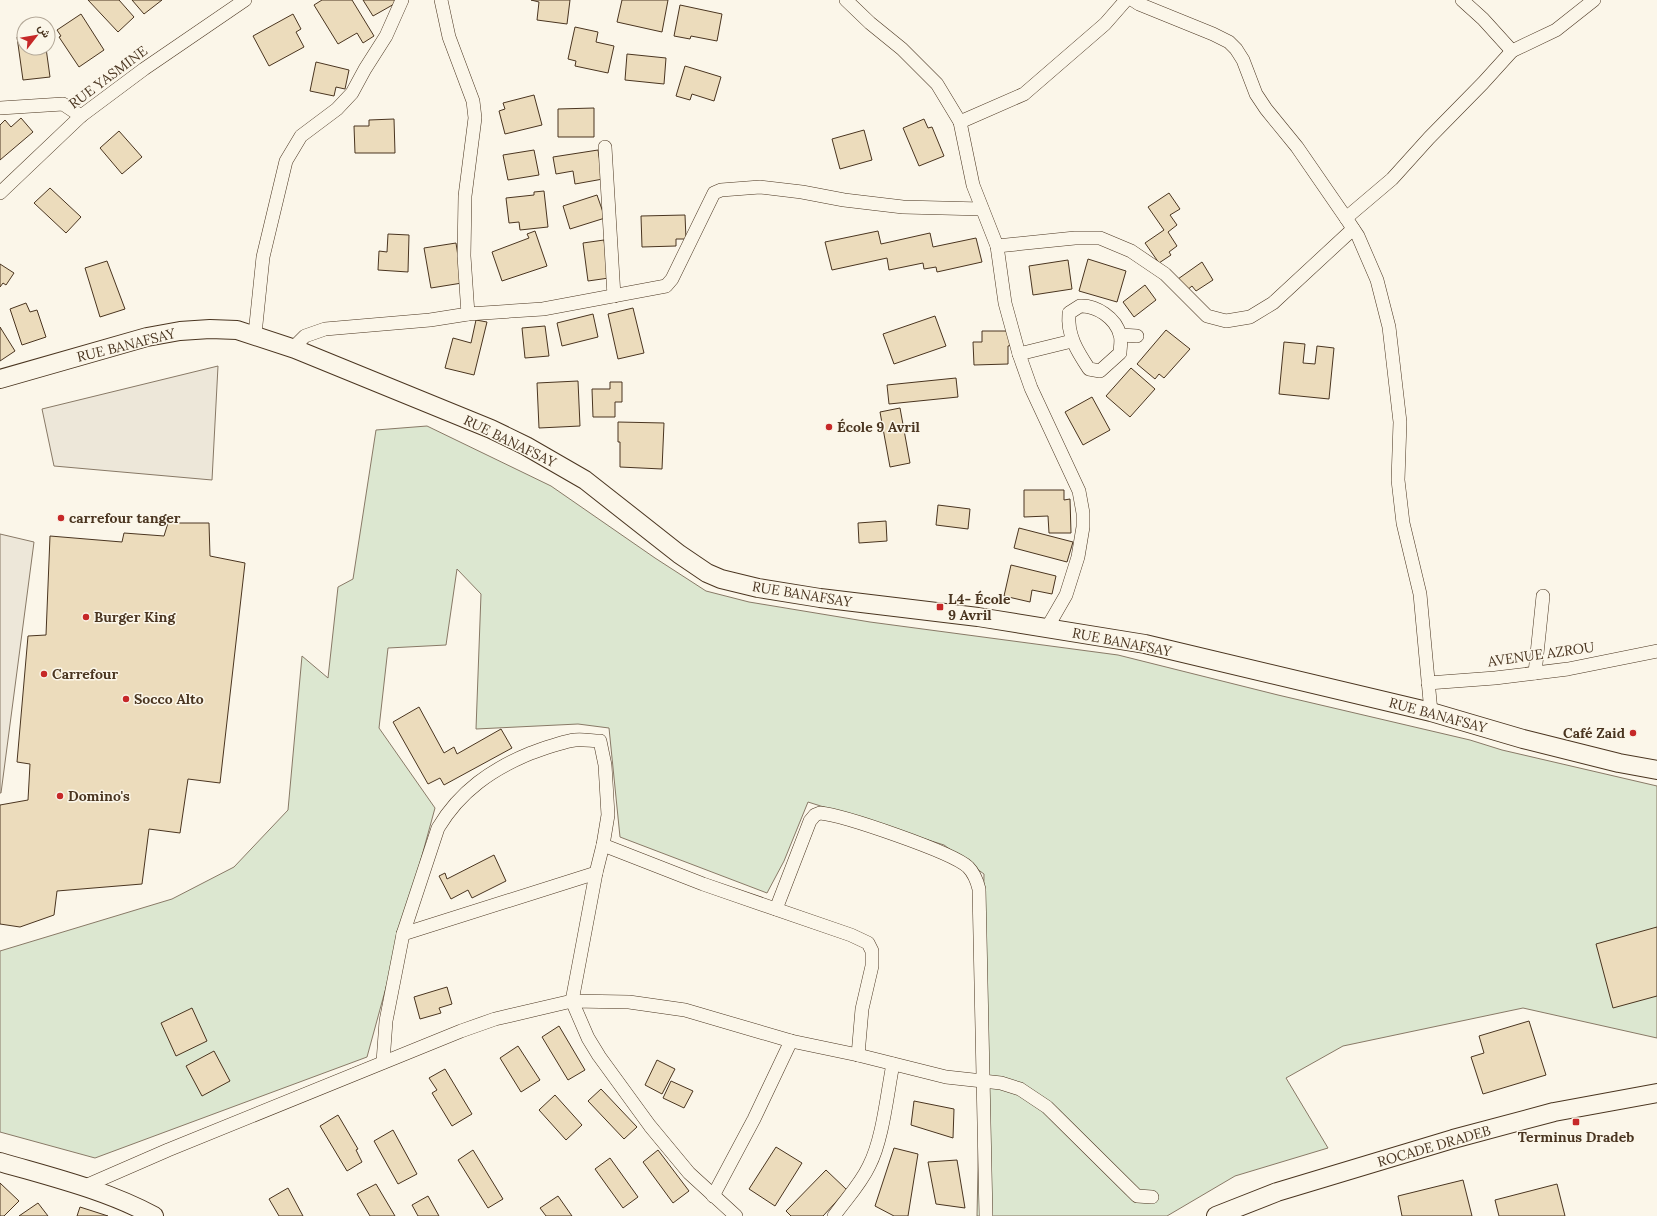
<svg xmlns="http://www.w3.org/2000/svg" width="1657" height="1216" font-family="Lora,Vazirmatn,serif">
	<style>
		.green { fill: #dce7d0; stroke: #887966 }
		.parking { fill: #ede7d9; stroke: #887966 }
		.building { fill: #ecdcbc; stroke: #4a3520 }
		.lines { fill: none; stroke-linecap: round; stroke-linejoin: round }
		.street-casing { stroke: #4a3520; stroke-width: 14 }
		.secondary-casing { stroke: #4a3520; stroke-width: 20 }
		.street { stroke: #fbf6e9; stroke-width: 13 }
		.secondary { stroke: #fbf6e9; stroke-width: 18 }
		.poi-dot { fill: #c62828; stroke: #fbf6e9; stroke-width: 1.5 }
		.labels { text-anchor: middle; stroke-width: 3; stroke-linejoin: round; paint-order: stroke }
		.street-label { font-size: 14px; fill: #4a3520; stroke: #fbf6e9 }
		.poi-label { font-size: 14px; font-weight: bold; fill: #4a3520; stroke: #fbf6e9; text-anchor: start }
	</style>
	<rect width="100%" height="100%" fill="#fbf6e9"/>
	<polygon class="green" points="427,426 551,486 655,558 706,591 749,602 870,622 1118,655 1278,695 1470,740 1502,750 1657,786 1657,1038 1523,1008 1343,1046 1286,1078 1328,1148 1235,1176 1167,1216 977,1216 984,874 944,845 808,802 784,861 767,893 620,837 609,728 578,724 476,729 481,594 457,569 446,645 388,648 379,728 435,808 367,1057 95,1158 0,1132 0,951 172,899 234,867 288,810 302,656 328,678 338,587 353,579 376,430"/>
	<g class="parking">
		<polygon points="218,366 212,480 54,466 42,409"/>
		<polygon points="0,534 34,542 1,793 0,793"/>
	</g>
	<g class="building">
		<polygon points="88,0 119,0 134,17 118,32"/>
		<polygon points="132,0 162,0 144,14"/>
		<polygon points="322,0 352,0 374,36 363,43 357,33 338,44 314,5"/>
		<polygon points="363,0 394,0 396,3 373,16"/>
		<polygon points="531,0 570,0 567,24 537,20 539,2"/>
		<polygon points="622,0 668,0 662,32 617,22"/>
		<polygon points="680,5 722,14 717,41 691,36 690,39 674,36"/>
		<polygon points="81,14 104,50 79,67 59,37 61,36 57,30"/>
		<polygon points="293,14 301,29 296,32 304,47 269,66 253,36"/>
		<polygon points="575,27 598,32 596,42 614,46 608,73 575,66 576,61 568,59"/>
		<polygon points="24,36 24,48 46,48 50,77 23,80 17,37"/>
		<polygon points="627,54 666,58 664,84 625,80"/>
		<polygon points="316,62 349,70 345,89 336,87 334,96 310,91"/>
		<polygon points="685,66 721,77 714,101 692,94 690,100 676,96"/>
		<polygon points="534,95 542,125 505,134 499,111 505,109 503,103"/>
		<polygon points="594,108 594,137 558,137 558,109"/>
		<polygon points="21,118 33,132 0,160 0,125 5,120 11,127"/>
		<polygon points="394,119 395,153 355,153 354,126 369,126 369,120"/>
		<polygon points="924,119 928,128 932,127 944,156 919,166 903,128"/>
		<polygon points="864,130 872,160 840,169 832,139"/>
		<polygon points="119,131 142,157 122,174 100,148"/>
		<polygon points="534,150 539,175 508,180 503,155"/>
		<polygon points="598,150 603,179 575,184 573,171 556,174 553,157"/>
		<polygon points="50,188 81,217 66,233 34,203"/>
		<polygon points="544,191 548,227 520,230 519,222 509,223 506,198 534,195 534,192"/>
		<polygon points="1169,193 1180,209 1170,215 1177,225 1168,232 1177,246 1169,252 1171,255 1159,263 1145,243 1164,230 1148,207"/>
		<polygon points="597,195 605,218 570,229 563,206"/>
		<polygon points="685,215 686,239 676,239 676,246 642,247 641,216"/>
		<polygon points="535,231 547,266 502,281 492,252 529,238 527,234"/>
		<polygon points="878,231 881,244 930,233 933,247 976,238 982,262 937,272 936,267 924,269 923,263 889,270 887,258 832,270 825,242"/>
		<polygon points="388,234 409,235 408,272 378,270 379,251 387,252"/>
		<polygon points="604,240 609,278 588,281 583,243"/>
		<polygon points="456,243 462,283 431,288 424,248"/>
		<polygon points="1088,259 1126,271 1117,302 1079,291"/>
		<polygon points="1068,260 1072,289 1033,295 1029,266"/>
		<polygon points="107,261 125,309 100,317 85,268"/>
		<polygon points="1202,262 1213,280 1196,291 1192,286 1186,291 1178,279"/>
		<polygon points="0,264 14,273 6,285 3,283 0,287"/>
		<polygon points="1145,285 1156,300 1134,317 1123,302"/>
		<polygon points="26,303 30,312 37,310 46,337 22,345 10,309"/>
		<polygon points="633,308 644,353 618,359 608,314"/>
		<polygon points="593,314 598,337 562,346 557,323"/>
		<polygon points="935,316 946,346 894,364 883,334"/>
		<polygon points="476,320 487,322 474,375 445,368 453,338 471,343"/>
		<polygon points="545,326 549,356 525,358 522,328"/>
		<polygon points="0,327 15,351 0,361"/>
		<polygon points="1166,330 1190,349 1164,378 1159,374 1155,379 1137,364"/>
		<polygon points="982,331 1012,331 1012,345 1008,346 1008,364 974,365 973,342 982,342"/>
		<polygon points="1284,342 1305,344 1303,363 1315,364 1317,346 1334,348 1329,399 1279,394"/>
		<polygon points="1131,368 1155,389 1130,417 1106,396"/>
		<polygon points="956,378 958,397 889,404 887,385"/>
		<polygon points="578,381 580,426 539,428 537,383"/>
		<polygon points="610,382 622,382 622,402 615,402 615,417 593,417 592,389 610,389"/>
		<polygon points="1092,397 1110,430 1083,445 1065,412"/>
		<polygon points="900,408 910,463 890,467 880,412"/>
		<polygon points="618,422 664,423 662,469 620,467 620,442 618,442"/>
		<polygon points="1024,490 1064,490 1064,500 1070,499 1071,533 1049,533 1048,516 1024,517"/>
		<polygon points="938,505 970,509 968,529 936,525"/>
		<polygon points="886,521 887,541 859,543 858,523"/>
		<polygon points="168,523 209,523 210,556 245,563 220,783 188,779 180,833 149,829 142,884 57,891 54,915 20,927 0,924 0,805 28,800 30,764 17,762 28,636 46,635 50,536 122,542 124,533 164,536"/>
		<polygon points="1019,528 1073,542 1067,562 1014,548"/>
		<polygon points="1011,565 1056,576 1052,594 1032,590 1030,602 1004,596"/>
		<polygon points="419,707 444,753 454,747 457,754 501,729 512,748 444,785 440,778 428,784 393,722"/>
		<polygon points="494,855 506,881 472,898 468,890 451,899 439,876 445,873 447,879"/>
		<polygon points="1657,927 1657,996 1613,1008 1596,944"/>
		<polygon points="447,987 452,1004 439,1008 441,1013 420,1019 414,997"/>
		<polygon points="192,1008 207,1041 176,1056 161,1023"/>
		<polygon points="1529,1021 1546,1075 1483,1094 1471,1057 1484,1053 1479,1036"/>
		<polygon points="559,1026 585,1070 568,1080 542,1037"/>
		<polygon points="518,1046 540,1080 521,1092 500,1058"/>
		<polygon points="214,1051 230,1081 202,1096 186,1066"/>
		<polygon points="657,1060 675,1069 662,1094 645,1085"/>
		<polygon points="445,1069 472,1114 452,1126 432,1093 437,1090 429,1078"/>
		<polygon points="671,1081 693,1091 684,1108 663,1098"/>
		<polygon points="601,1089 637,1127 624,1139 588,1101"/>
		<polygon points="555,1095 582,1125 566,1140 539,1110"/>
		<polygon points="914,1101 954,1109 953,1138 911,1125"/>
		<polygon points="338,1115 358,1149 356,1150 362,1162 347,1171 320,1126"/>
		<polygon points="393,1130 417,1174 398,1184 374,1141"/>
		<polygon points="776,1147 802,1163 775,1206 749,1189"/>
		<polygon points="894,1148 918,1154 908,1216 894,1216 875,1206"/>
		<polygon points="473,1150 503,1199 488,1208 458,1160"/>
		<polygon points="658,1150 689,1191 673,1203 643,1162"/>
		<polygon points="610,1158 638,1197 623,1208 595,1169"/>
		<polygon points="957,1160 965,1208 936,1204 928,1162"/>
		<polygon points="826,1170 847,1190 823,1216 791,1216 786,1211"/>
		<polygon points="1463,1180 1472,1216 1402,1216 1398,1196"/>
		<polygon points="0,1183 19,1201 4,1216 0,1216"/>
		<polygon points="376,1184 395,1216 370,1216 357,1194"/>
		<polygon points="1557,1184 1565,1216 1499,1216 1495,1200"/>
		<polygon points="288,1188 303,1216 279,1216 269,1199"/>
		<polygon points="428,1196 439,1216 418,1216 412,1205"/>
		<polygon points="558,1196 572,1216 546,1216 540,1208"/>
		<polygon points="38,1203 48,1216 19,1216"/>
		<polygon points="80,1207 108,1216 77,1216"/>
	</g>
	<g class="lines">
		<defs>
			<g id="street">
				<polyline points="441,0 449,37 473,101 475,118 465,196 464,256 468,314"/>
				<polyline points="846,0 870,23 902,49 937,84 960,122 973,185 997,246 1005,303 1019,354 1031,388 1079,491 1083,513 1083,527 1078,557 1066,595 1047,628"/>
				<polyline points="1133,0 1139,4 1213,34 1229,42 1236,49 1243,60 1256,94 1266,109 1297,147 1346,218 1358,236 1377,280 1389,327 1400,422 1398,480 1403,523 1420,594 1431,712"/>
				<polyline points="1462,0 1483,19 1512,51"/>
				<polyline points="0,108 63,104 81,116"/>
				<polyline points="960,122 1024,94 1105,24 1126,0"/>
				<polyline points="605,147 614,296"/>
				<polyline points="0,193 81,116 144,69 245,0"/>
				<polyline points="1346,218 1392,179 1429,138 1483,83 1512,51 1556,30 1594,0"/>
				<polyline points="997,246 1075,238 1100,238 1131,251 1165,274 1207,316 1226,321 1250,317 1273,303 1353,229"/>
				<path d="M1080 306C1096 305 1116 318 1120 335 1122 340 1120 348 1120 353L1100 371 1089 369C1077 351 1067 335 1069 313Z"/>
				<polyline points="255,334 263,257 286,161 301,136 337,109 352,93 365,69 386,36 402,0"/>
				<polyline points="1121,335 1137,336"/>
				<polyline points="295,349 297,344 305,336 325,329 430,320 468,314 543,309 666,286 672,279 714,193 721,190 760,187 802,192 844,200 903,207 982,209"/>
				<polyline points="1019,354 1072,341"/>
				<polyline points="1535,673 1543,596"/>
				<polyline points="1428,683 1495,678 1568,669 1657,651"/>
				<polyline points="603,845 703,884 851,935 868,943 872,951 872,966 862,1009 858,1055"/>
				<path d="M776 909 810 821 815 815 820 813C843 815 952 852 968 867 974 873 977 881 979 889L986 1216"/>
				<polyline points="403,934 596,873"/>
				<path d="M383 1062 386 1021 403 934 438 828C460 791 492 769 531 753 545 748 561 742 575 740 583 739 592 741 600 741L605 765 608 815 603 845 596 873 572 1001 588 1038 599 1056 650 1126 689 1173 736 1216"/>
				<polyline points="83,1187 168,1150 461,1031 495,1019 572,1001 629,1002 685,1010 791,1041 858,1055 946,1077 1001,1083 1020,1089 1047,1107 1137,1196 1152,1197"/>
				<polyline points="713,1196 754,1119 791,1041"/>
				<path d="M834 1216C846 1199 860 1185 869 1166 883 1139 887 1094 893 1064"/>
			</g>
			<g id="secondary">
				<polyline points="0,379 147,337 180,331 210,329 237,330 295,349 491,429 526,446 585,480 679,554 707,573 721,579 758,588 820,598 978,617 1145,644 1431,712 1523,739 1619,763 1657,770"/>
				<path d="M0 1162C51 1177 106 1190 154 1216"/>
				<polyline points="1216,1216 1277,1192 1453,1139 1554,1112 1657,1093"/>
			</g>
		</defs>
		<use href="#street" class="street-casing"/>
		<use href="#secondary" class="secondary-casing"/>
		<use href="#street" class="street"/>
		<use href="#secondary" class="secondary"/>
	</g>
	<g class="poi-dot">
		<circle cx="829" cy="427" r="4"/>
		<circle cx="61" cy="518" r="4"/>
		<rect x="936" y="603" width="8" height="8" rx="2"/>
		<circle cx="86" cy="617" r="4"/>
		<circle cx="44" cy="674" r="4"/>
		<circle cx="126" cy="699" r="4"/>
		<circle cx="1633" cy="733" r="4"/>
		<circle cx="60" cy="796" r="4"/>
		<rect x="1572" y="1118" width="8" height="8" rx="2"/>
	</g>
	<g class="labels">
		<g class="street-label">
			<text transform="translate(108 77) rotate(-37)" y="5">RUE YASMINE</text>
			<text transform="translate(126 345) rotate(-14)" y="5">RUE BANAFSAY</text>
			<text transform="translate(510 441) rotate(26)" y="5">RUE BANAFSAY</text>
			<text transform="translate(802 594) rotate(9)" y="5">RUE BANAFSAY</text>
			<text transform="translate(1122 642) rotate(11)" y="5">RUE BANAFSAY</text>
			<text transform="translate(1541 654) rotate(-8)" y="5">AVENUE AZROU</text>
			<text transform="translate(1438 715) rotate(15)" y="5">RUE BANAFSAY</text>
			<text transform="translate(1434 1146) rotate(-16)" y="5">ROCADE DRADEB</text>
		</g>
		<g class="poi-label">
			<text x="837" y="432">École 9 Avril</text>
			<text x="69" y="523">carrefour tanger</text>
			<text x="948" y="604">L4- École<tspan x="948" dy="16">9 Avril</tspan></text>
			<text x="94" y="622">Burger King</text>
			<text x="52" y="679">Carrefour</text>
			<text x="134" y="704">Socco Alto</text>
			<text x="1625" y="738" text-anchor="end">Café Zaid</text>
			<text x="68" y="801">Domino's</text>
			<text x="1576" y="1142" text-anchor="middle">Terminus Dradeb</text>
		</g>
	</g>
	<g transform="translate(36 36) rotate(59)"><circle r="19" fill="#fbf6e9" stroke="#b4a999"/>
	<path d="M0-3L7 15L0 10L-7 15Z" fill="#c62828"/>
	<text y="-6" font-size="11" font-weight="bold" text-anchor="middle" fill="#4a3520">ش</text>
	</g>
</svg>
